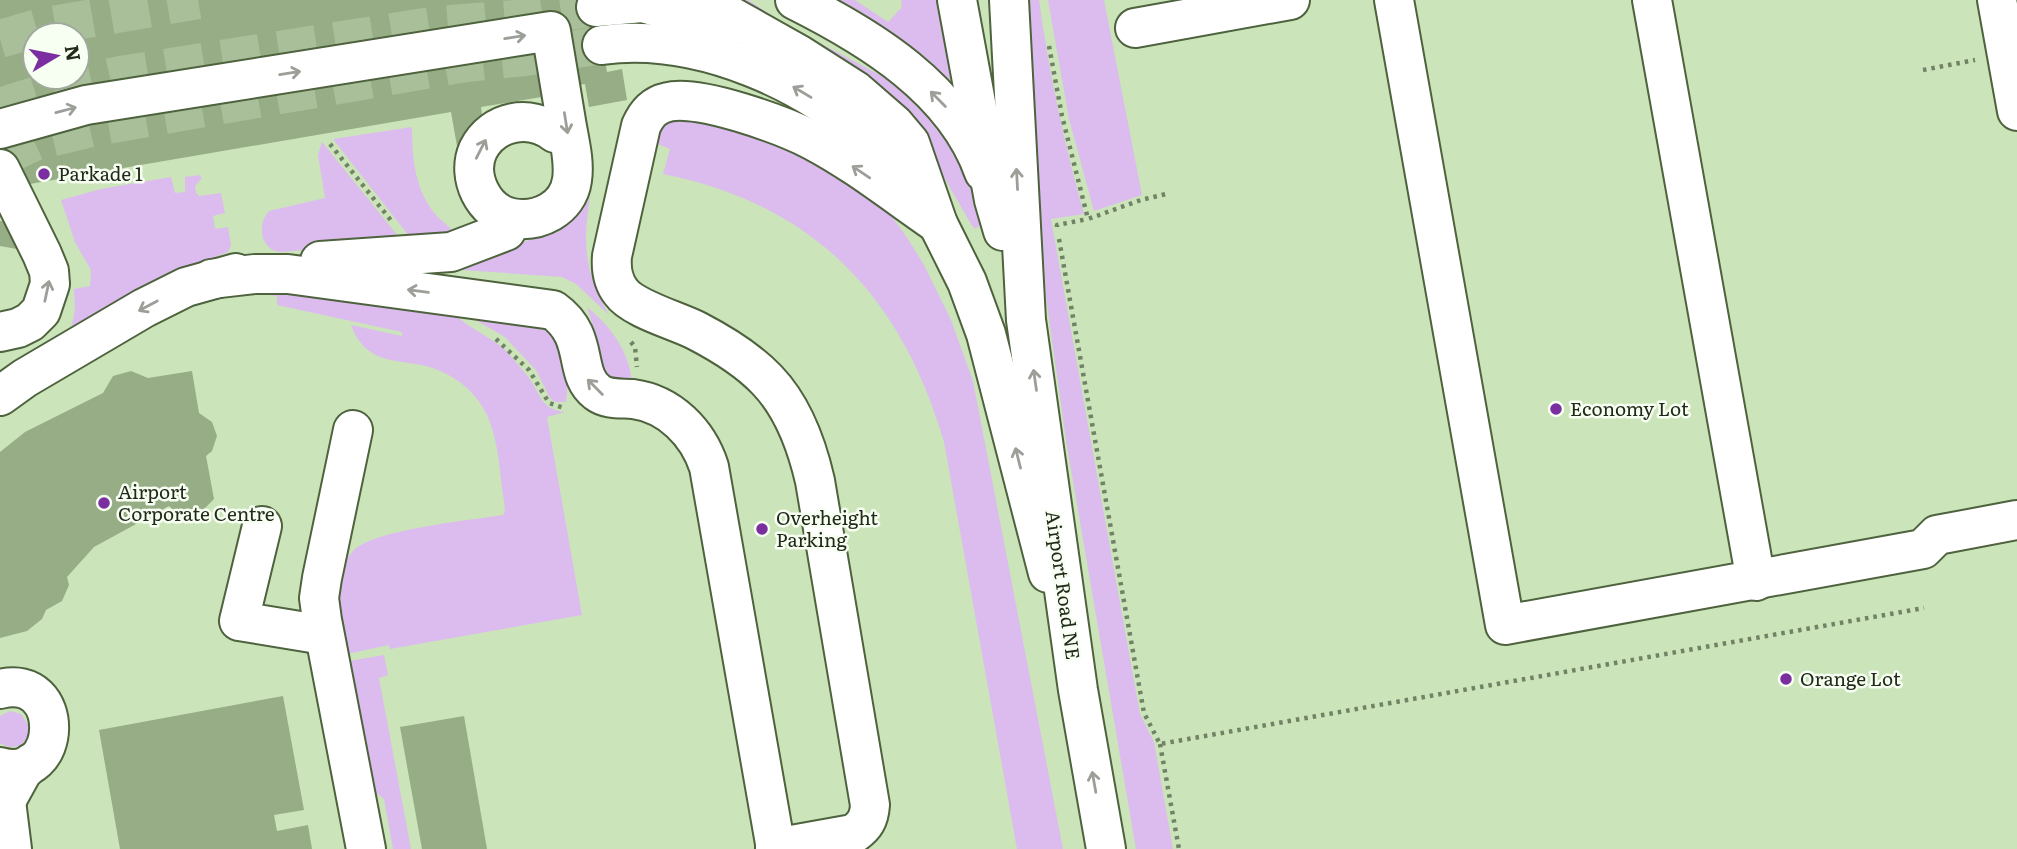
<svg xmlns="http://www.w3.org/2000/svg" width="2017" height="849" font-family="Literata,serif">
	<style>
		.green { fill: #dcbcef }
		.building { fill: #96ad85; fill-rule: evenodd }
		.lines { fill: none; stroke-linecap: round; stroke-linejoin: round }
		.minor-tunnel { stroke: #a9bf9a; stroke-width: 38; stroke-dasharray: 38 19; stroke-linecap: butt }
		.minor-casing { stroke: #4d623d; stroke-width: 42 }
		.major-casing { stroke: #4d623d; stroke-width: 42 }
		.path { stroke: #718266; stroke-width: 4.5; stroke-dasharray: 3.5 5; stroke-linecap: butt }
		.minor { stroke: #fff; stroke-width: 38 }
		.major { stroke: #fff; stroke-width: 38 }
		.oneway { stroke: #9b9f98 }
		.poi-dot { fill: #7b2ea0; stroke: #f7fef2; stroke-width: 2.5 }
		.labels { text-anchor: middle; stroke-width: 5; stroke-linejoin: round; paint-order: stroke }
		.poi-label { font-size: 19px; fill: #212a1a; stroke: #f7fef2; text-anchor: start }
		.street-label { font-size: 19px; fill: #212a1a; stroke: #f7fef2 }
	</style>
	<rect width="100%" height="100%" fill="#cbe4ba"/>
	<g class="green">
		<polygon points="723,0 748,0 788,26 880,75 925,108 970,172 980,226 975,229 971,224 931,155"/>
		<polygon points="839,0 855,0 888,22 902,7 901,0 944,0 958,85 847,8"/>
		<path d="M1028 0H1039C1049 73 1064 143 1084 214L1051 219 1140 714 1154 742 1173 849H1136L1066 440 1046 297Z"/>
		<polygon points="1048,0 1104,0 1142,195 1094,211 1069,119"/>
		<path d="M666 115 769 134 874 200 893 218 908 239 924 265 951 320 973 381 1063 849H1017L944 442C902 297 814 204 663 174L670 149 645 139Z"/>
		<path d="M412 127C412 158 415 191 436 215 442 222 450 226 455 235L413 241 333 139Z"/>
		<path d="M322 142 402 241 282 252C261 252 256 225 269 211L325 198 318 155Z"/>
		<polygon points="199,175 202,178 195,186 196,193 199,196 221,193 225,213 213,216 215,229 228,227 231,245 228,252 160,279 71,329 75,310 74,289 90,286 91,270 75,242 61,200 101,189 171,177 175,193 185,192 185,177"/>
		<path d="M590 198C582 247 585 272 609 315L576 284 562 277 433 268 558 232 577 216Z"/>
		<path d="M286 290 454 314C468 327 484 334 499 345 509 352 517 364 525 373 541 391 538 409 565 412L547 417 582 615 390 649 389 645 347 654C344 634 337 610 338 590 340 577 343 561 353 551 371 530 472 520 503 515L505 511 504 501C499 470 499 433 482 406 470 386 448 372 426 366 392 359 365 363 351 325L402 336V332L277 305V296L249 293Z"/>
		<path d="M587 307C611 327 627 348 632 380L612 378 602 370 597 338Z"/>
		<polygon points="472,318 545,325 570,362 566,402 555,402 550,398 536,370 505,337"/>
		<polygon points="384,655 388,675 379,678 411,849 393,849 384,799 376,793 349,661"/>
		<path d="M10 711 21 714 30 728C27 745 15 752 0 743V716Z"/>
	</g>
	<g class="building">
		<path d="M0 0H595L607 72 622 69 627 100 589 107 585 84 578 85 590 170 589 190 577 213 560 227 534 235 509 232 487 221 471 205 463 180 451 112 24 185 56 254 62 277 60 300 50 321 30 337 7 345H0V319L13 316 23 310 31 301 36 290V278L33 266 26 256 17 249 0 246V221L11 222 0 202ZM35 35H77V77H35ZM548 96 552 117 533 108H513L497 114 483 123 481 107ZM520 134 535 136 547 142 557 153 561 168V180L554 194 544 202 529 207 515 206 501 200 494 190 489 178V163L494 151 506 140Z"/>
		<polygon points="131,371 148,378 192,371 199,413 212,422 217,436 212,451 206,456 214,499 200,513 192,515 176,512 169,506 94,547 67,577 69,585 62,601 46,610 42,619 27,631 0,638 0,452 25,432 103,393 113,376"/>
		<polygon points="283,696 304,810 274,815 277,831 308,825 312,849 120,849 99,730"/>
		<polygon points="464,716 487,849 422,849 400,727"/>
	</g>
	<g class="lines">
		<g class="minor-tunnel">
			<polyline points="0,39 41,27 198,0"/>
			<polyline points="0,107 50,91 120,75 437,25 515,19 596,7"/>
			<polyline points="0,158 36,141 101,126 466,63 525,57 602,45"/>
		</g>
		<defs>
			<g id="minor">
				<polyline points="702,0 798,54 856,91 894,124 910,143 938,224 967,282 986,334 1048,573"/>
				<path d="M795 0C869 37 955 89 984 172"/>
				<polyline points="1394,0 1505,625 1923,549 1937,535 2017,520"/>
				<polyline points="1652,0 1756,581"/>
				<polyline points="1997,0 2017,111"/>
				<polyline points="596,7 642,3 728,26"/>
				<polyline points="1135,28 1290,0"/>
				<path d="M602 45C697 32 812 82 878 148 892 162 904 179 915 194"/>
				<path d="M0 129 86 105 551 31C556 61 561 91 566 121 569 140 575 161 572 180 568 209 538 223 512 218 484 213 466 177 478 150 493 120 530 114 555 133"/>
				<polyline points="0,169 42,254 49,271 50,284 41,311 30,322 18,328 0,332"/>
				<polyline points="320,261 451,252 506,231"/>
				<path d="M211 279 255 274H288L553 310C591 337 572 373 597 392 607 400 622 398 633 399 670 404 698 433 709 467L776 849"/>
				<polyline points="0,396 25,378 144,308 186,287 236,273"/>
				<polyline points="353,430 322,578 319,598 322,620 366,849"/>
				<polyline points="262,526 239,621 324,635"/>
				<path d="M0 689C67 672 64 785 0 767"/>
				<polyline points="0,788 6,801 22,772 31,763"/>
				<polyline points="6,801 12,849"/>
				<path d="M775 848 853 834C865 826 869 819 870 805L815 481C807 446 793 407 767 380 748 360 722 344 697 331 678 321 633 309 621 292 613 282 611 268 612 256L641 126C647 113 654 105 668 102 698 94 783 125 812 140 856 163 897 196 938 224"/>
			</g>
			<g id="major">
				<polyline points="957,0 994,200 1003,231"/>
				<polyline points="1009,0 1026,320 1078,690 1106,849"/>
			</g>
		</defs>
		<use href="#minor" class="minor-casing"/>
		<use href="#major" class="major-casing"/>
		<g class="path">
			<polyline points="1049,46 1062,116 1088,219 1141,200 1166,194"/>
			<polyline points="1923,70 1975,60"/>
			<polyline points="330,144 393,223"/>
			<polyline points="1057,227 1057,225 1088,219"/>
			<polyline points="1059,239 1144,713 1160,744 1924,608"/>
			<polyline points="496,339 529,370 549,403 564,408"/>
			<polyline points="631,342 635,347 637,367"/>
			<polyline points="1160,744 1179,849"/>
		</g>
		<use href="#minor" class="minor"/>
		<use href="#major" class="major"/>
	</g>
	<defs><path id="oneway-shaft" d="M-6 0H5M1.5-3L5.5 0L1.5 3" fill="none" stroke-width="1.6" stroke-linecap="round" stroke-linejoin="round" transform="scale(1.75)"/></defs>
	<g class="oneway">
		<use href="#oneway-shaft" transform="translate(515 37) rotate(-9)"/>
		<use href="#oneway-shaft" transform="translate(290 73) rotate(-9)"/>
		<use href="#oneway-shaft" transform="translate(802 92) rotate(-149)"/>
		<use href="#oneway-shaft" transform="translate(938 99) rotate(-135)"/>
		<use href="#oneway-shaft" transform="translate(66 110) rotate(-15)"/>
		<use href="#oneway-shaft" transform="translate(566 123) rotate(81)"/>
		<use href="#oneway-shaft" transform="translate(481 149) rotate(-63)"/>
		<use href="#oneway-shaft" transform="translate(861 172) rotate(-146)"/>
		<use href="#oneway-shaft" transform="translate(1017 179) rotate(-93)"/>
		<use href="#oneway-shaft" transform="translate(47 291) rotate(-78)"/>
		<use href="#oneway-shaft" transform="translate(418 291) rotate(-172)"/>
		<use href="#oneway-shaft" transform="translate(148 306) rotate(152)"/>
		<use href="#oneway-shaft" transform="translate(1035 380) rotate(-98)"/>
		<use href="#oneway-shaft" transform="translate(595 387) rotate(-135)"/>
		<use href="#oneway-shaft" transform="translate(1018 458) rotate(-104)"/>
		<use href="#oneway-shaft" transform="translate(1094 782) rotate(-100)"/>
	</g>
	<g class="poi-dot">
		<circle cx="44" cy="174" r="7"/>
		<circle cx="1556" cy="409" r="7"/>
		<circle cx="104" cy="503" r="7"/>
		<circle cx="762" cy="529" r="7"/>
		<circle cx="1786" cy="679" r="7"/>
	</g>
	<g class="labels">
		<g class="poi-label">
			<text x="58" y="181">Parkade 1</text>
			<text x="1570" y="416">Economy Lot</text>
			<text x="118" y="499">Airport<tspan x="118" dy="22">Corporate Centre</tspan></text>
			<text x="776" y="525">Overheight<tspan x="776" dy="22">Parking</tspan></text>
			<text x="1800" y="686">Orange Lot</text>
		</g>
		<g class="street-label">
			<text transform="translate(1063 585) rotate(82)" y="7">Airport Road NE</text>
		</g>
	</g>
	<g transform="translate(56 56) rotate(80)"><circle r="33" fill="#f7fef2" stroke="#a1a99c" stroke-width="2"/>
	<path d="M0-5L12 26L0 18L-12 26Z" fill="#7b2ea0"/>
	<text y="-10" font-size="19" font-weight="bold" text-anchor="middle" fill="#212a1a">N</text>
	</g>
</svg>
